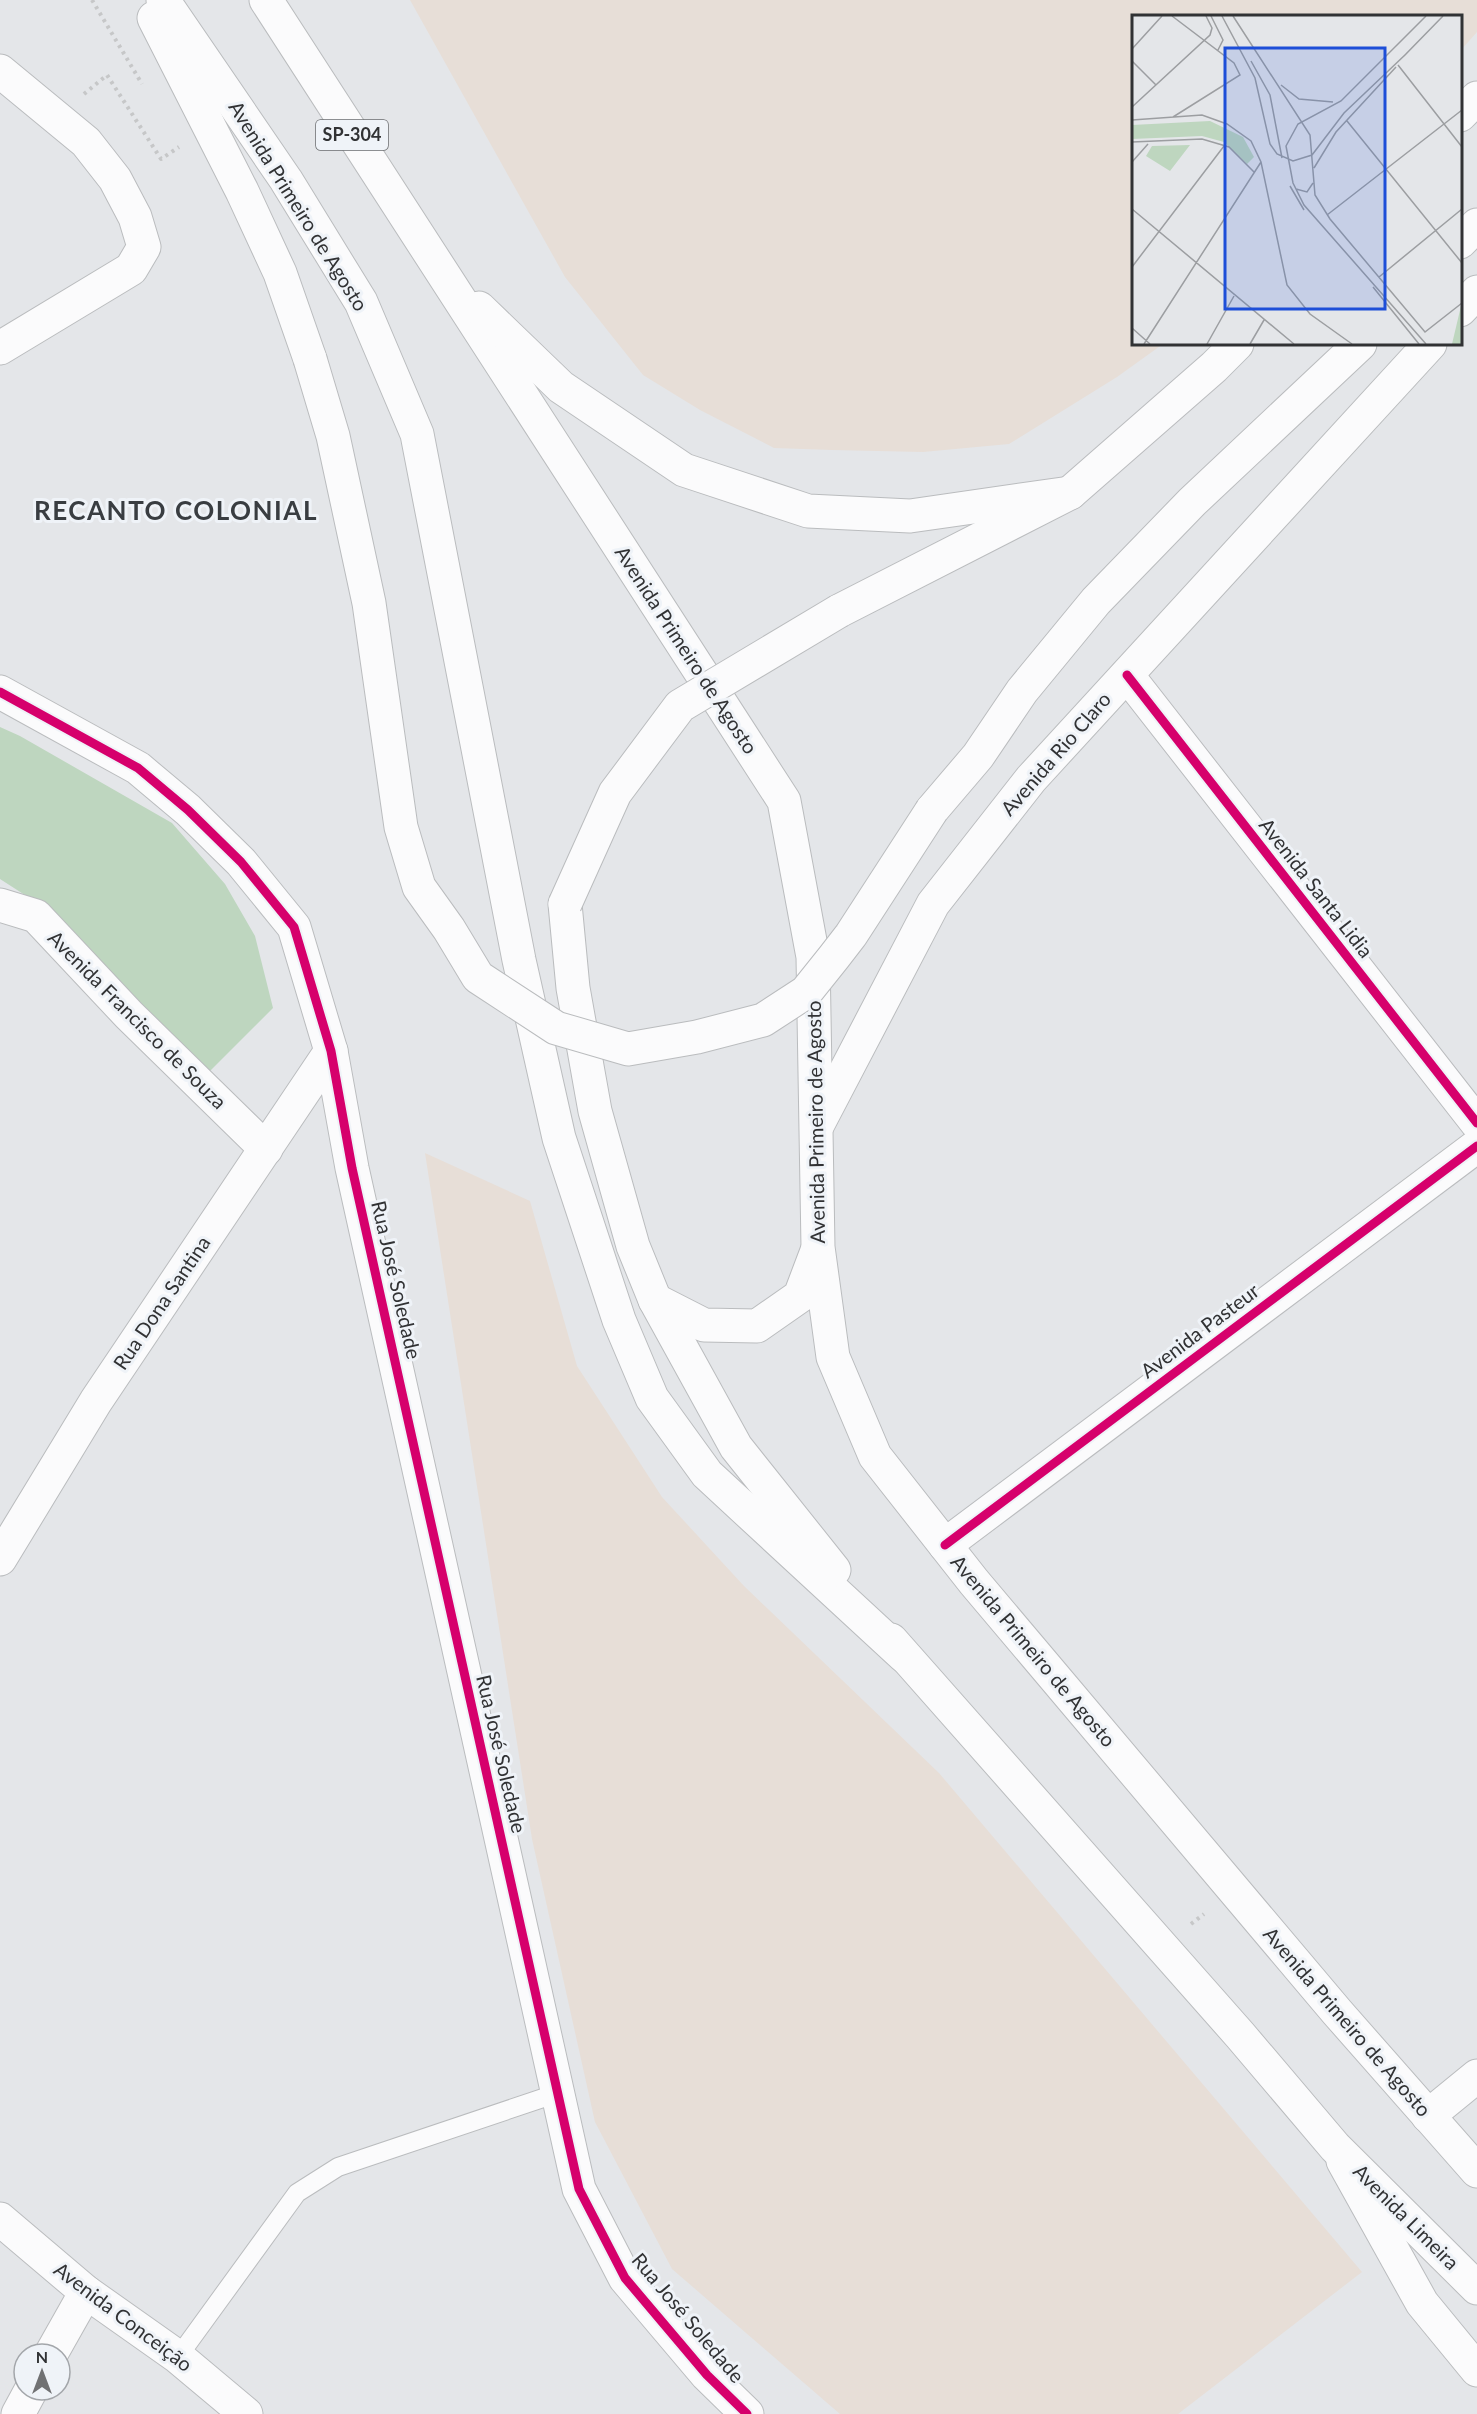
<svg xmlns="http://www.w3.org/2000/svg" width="1477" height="2414" font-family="Lato,sans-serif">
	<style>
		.industrial { fill: #e7ded7 }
		.green { fill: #bed6bf }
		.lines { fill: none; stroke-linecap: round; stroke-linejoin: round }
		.lane-casing { stroke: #babcbe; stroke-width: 20 }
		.street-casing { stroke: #babcbe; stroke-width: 35 }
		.primary-casing { stroke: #babcbe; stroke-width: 35 }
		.highway-casing { stroke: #babcbe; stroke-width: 35 }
		.path { stroke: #c6c7c8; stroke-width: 4; stroke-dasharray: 3 4.5; stroke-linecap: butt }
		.lane { stroke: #fbfbfc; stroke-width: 18 }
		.street { stroke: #fbfbfc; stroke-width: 33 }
		.primary { stroke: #fbfbfc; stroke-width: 33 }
		.highway { stroke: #fbfbfc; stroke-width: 33 }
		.highway-bridge-casing { stroke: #babcbe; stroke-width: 35; stroke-linecap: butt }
		.highway-bridge { stroke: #fbfbfc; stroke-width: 33 }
		.cycleway-casing { stroke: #eff3f8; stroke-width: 13 }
		.cycleway { stroke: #d6006c; stroke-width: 9 }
		.labels { text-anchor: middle; stroke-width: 6; stroke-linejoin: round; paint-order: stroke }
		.shield { fill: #eff3f8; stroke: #6a6c6f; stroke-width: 1.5 }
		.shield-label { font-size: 18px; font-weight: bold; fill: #313234 }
		.street-label { font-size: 20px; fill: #313234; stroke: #eff3f8 }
		.district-label { font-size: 26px; font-weight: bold; letter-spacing: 1.5px; fill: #393d41; stroke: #eff3f8 }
		.inset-road { fill: none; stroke: #9c9ea1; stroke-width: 1.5 }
		.view { fill: #1d4ed8; fill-opacity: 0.15; stroke: #1d4ed8; stroke-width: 3 }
		.inset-edge { fill: none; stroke: #313234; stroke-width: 3 }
	</style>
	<rect width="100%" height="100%" fill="#e4e6e9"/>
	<g class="industrial">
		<polygon points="410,0 1477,0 1477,32 1461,50 1460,16 1134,16 1134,344 1163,344 1117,377 1009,444 923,452 832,450 774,448 700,410 643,375 565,277"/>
		<polygon points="425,1153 530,1201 577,1366 662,1497 744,1586 939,1773 1362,2272 1178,2414 840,2414 672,2269 595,2122 532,1839"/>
	</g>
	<polygon class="green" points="0,727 20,736 172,823 225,884 255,936 273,1008 205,1076 42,906 0,879"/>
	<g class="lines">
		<defs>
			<polyline id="lane" points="178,2357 297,2193 338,2167 558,2093"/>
			<g id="street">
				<polyline points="0,71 86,142 115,179 135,217 144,247 131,269 0,348"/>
				<polyline points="1127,675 1477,1123"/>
				<polyline points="0,692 138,768 188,810 241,862 294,927 331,1051 352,1168 579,2189 625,2278 707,2375 747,2414"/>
				<polyline points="0,905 36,916 129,1015 266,1149"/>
				<polyline points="945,1545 1477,1146"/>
				<polyline points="0,1559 96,1401 331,1051"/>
				<polyline points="1428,2116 1477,2076"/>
				<polyline points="0,2219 86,2292 178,2357 246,2414"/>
				<polyline points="51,2354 86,2292"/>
				<polyline points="18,2414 31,2390"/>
			</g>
			<polyline id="primary" points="1343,2161 1422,2303 1477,2370"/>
			<g id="highway">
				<polyline points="163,0 286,180 361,302 417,434 519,960 559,1138 619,1320 652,1398 707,1474 904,1656"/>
				<polyline points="266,0 784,801 813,957 818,1247 833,1357 875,1456 974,1582 1337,2012 1477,2171"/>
				<polyline points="154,18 242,191 280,273 310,359"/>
				<polyline points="1460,115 1477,98"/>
				<polyline points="1460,242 1477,225"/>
				<polyline points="479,308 561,387 684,470 808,511 910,516 1070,493"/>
				<polyline points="1460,310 1477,292"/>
				<polyline points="839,611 1070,493 1214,367 1237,344"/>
				<polyline points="932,810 978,756 1022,691 1096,601 1192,502 1360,344"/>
				<polyline points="565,904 573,988 595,1111 633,1246 655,1300 736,1447 834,1570"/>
				<polyline points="818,1124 933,904 1031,779 1430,344"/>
				<polyline points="655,1300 704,1325 757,1326 800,1296 817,1251"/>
				<polyline points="891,1640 1240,2035 1335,2147 1477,2288"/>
			</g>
		</defs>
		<use href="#lane" class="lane-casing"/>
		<use href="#street" class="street-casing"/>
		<use href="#primary" class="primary-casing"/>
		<use href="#highway" class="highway-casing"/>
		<g class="path">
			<polyline points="92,0 142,84"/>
			<polyline points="84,94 107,75 161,159 179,147"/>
			<polyline points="1191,1924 1204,1914"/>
		</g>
		<use href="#lane" class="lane"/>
		<use href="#street" class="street"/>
		<use href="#primary" class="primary"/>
		<use href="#highway" class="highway"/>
		<defs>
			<g id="highway-bridge">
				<polyline points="310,359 333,436 369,603 401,827 419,887 449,929 478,977 556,1028 628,1049 697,1037 763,1020 806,992 834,957 851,935 932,810"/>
				<polyline points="565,904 615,793 680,706 839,611"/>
			</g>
		</defs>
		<use href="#highway-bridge" class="highway-bridge-casing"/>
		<use href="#highway-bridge" class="highway-bridge"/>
		<defs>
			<g id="cycleway">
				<polyline points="1127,675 1477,1123"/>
				<polyline points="0,692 138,768 188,810 241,862 294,927 331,1051 352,1168 579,2189 625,2278 707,2375 747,2414"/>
				<polyline points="945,1545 1477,1146"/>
			</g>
		</defs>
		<use href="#cycleway" class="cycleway-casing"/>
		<use href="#cycleway" class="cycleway"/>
	</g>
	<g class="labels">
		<rect class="shield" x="316" y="120" width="72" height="30" rx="4.5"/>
		<g class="shield-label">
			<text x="352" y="141">SP-304</text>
		</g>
		<g class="street-label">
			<text transform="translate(298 206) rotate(58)" y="7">Avenida Primeiro de Agosto</text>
			<text transform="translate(686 650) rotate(57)" y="7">Avenida Primeiro de Agosto</text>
			<text transform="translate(1056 754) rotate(-49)" y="7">Avenida Rio Claro</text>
			<text transform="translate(1316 888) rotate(52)" y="7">Avenida Santa Lidia</text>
			<text transform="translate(137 1020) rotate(45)" y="7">Avenida Francisco de Souza</text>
			<text transform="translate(816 1122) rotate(-91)" y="7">Avenida Primeiro de Agosto</text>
			<text transform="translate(396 1280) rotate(77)" y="7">Rua José Soledade</text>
			<text transform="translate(162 1303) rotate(-56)" y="7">Rua Dona Santina</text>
			<text transform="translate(1200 1331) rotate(-37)" y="7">Avenida Pasteur</text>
			<text transform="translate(1033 1651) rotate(50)" y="7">Avenida Primeiro de Agosto</text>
			<text transform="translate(501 1754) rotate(77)" y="7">Rua José Soledade</text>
			<text transform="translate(1347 2022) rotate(49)" y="7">Avenida Primeiro de Agosto</text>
			<text transform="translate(1406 2217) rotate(45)" y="7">Avenida Limeira</text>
			<text transform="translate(123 2317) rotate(37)" y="7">Avenida Conceição</text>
			<text transform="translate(688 2318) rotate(50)" y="7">Rua José Soledade</text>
		</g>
		<g class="district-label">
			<text x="176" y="520">RECANTO COLONIAL</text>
		</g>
	</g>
	<g transform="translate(1132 15)">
		<rect width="330" height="330" fill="#e4e6e9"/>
		<path d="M78 106 111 122 122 142 115 149 92 127 70 121 0 124V110ZM58 130 38 156 14 141 20 131ZM330 288V329H320L329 291Z" fill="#bed6bf"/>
		<path class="inset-road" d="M40 1 102 48 108 60 41 102M79 1 91 25 86 35M90 1 123 63 138 129 145 139 161 146 180 140 212 98 274 39M101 1 178 120 183 180 198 204 293 317 330 288M294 1 209 86 166 109 154 131 161 168 172 190 294 329M0 34 30 1M272 41 311 1M0 46 24 70M119 46 138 80 150 143M266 50 330 132M149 70 167 84 201 87M0 92 78 20 80 13 74 1M0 105 70 100 95 109 119 126 129 147 155 270 178 299 220 329M215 106 330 248M0 127 70 124 97 132 122 157M0 147 16 129M182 153 204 117 264 52M158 171 172 195M164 174 175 177 181 168M0 194 162 329M195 200 330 95M0 252 92 131M247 262 330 194M241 272 287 329M0 313 18 329M12 329 129 147M75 329 102 281M118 329 132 305"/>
		<path class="view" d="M93 33H253V294H93Z"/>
		<rect width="330" height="330" class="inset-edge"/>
	</g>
	<g transform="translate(42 2372)"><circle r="28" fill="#eff3f8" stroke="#a3a6aa" stroke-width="1.5"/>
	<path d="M0-4.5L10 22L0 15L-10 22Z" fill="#707173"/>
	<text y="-9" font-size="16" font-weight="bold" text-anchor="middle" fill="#313234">N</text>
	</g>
</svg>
